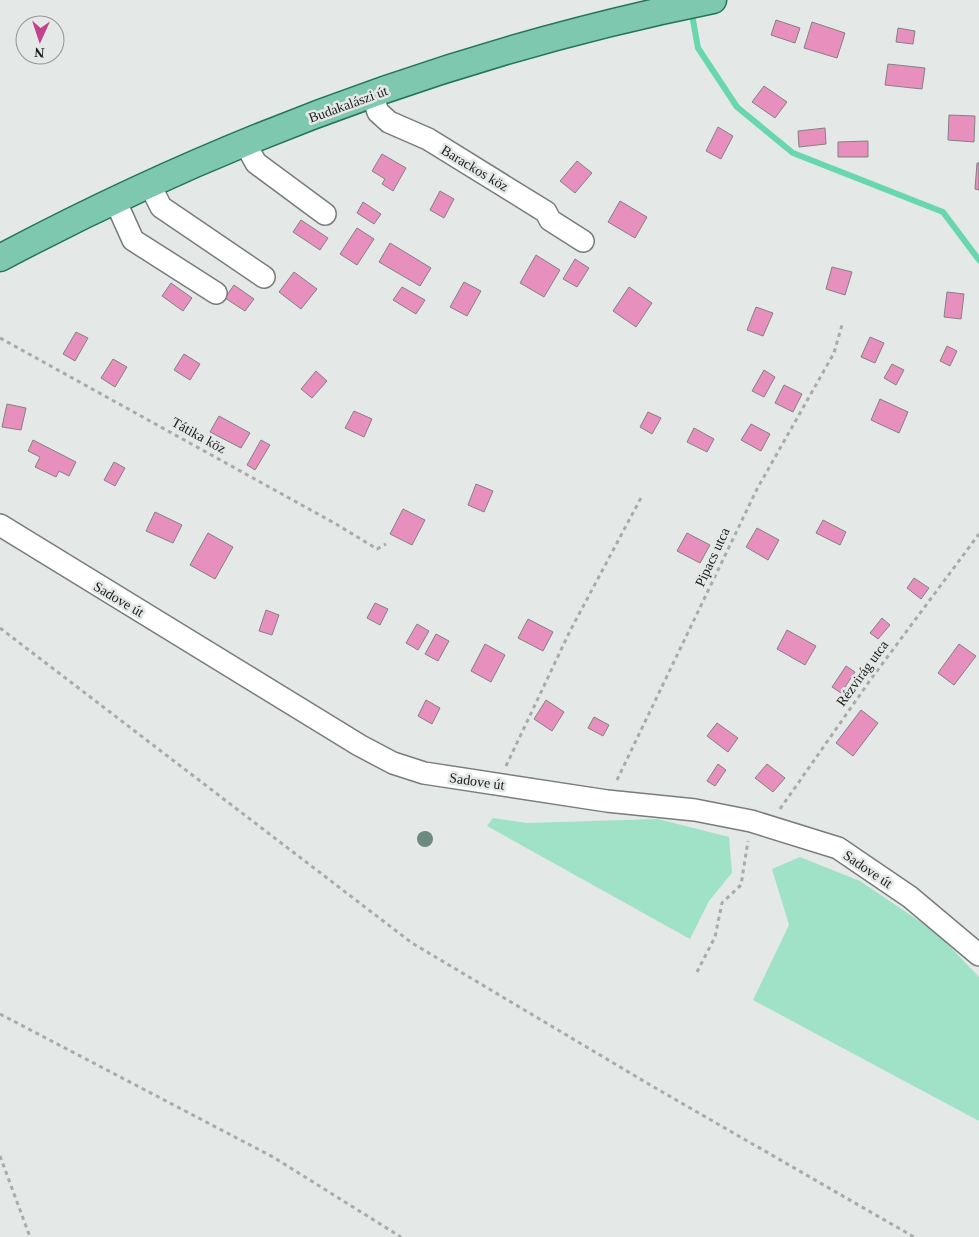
<svg xmlns="http://www.w3.org/2000/svg" width="979" height="1237" font-family="'Times New Roman',serif">
	<style>
		.green { fill: #a0e2c7 }
		.lines { fill: none; stroke-linecap: round; stroke-linejoin: round }
		.stream { stroke: #68d7ae; stroke-width: 6 }
		.building { fill: #e790be; stroke: #848182 }
		.minor-casing { stroke: #797c7b; stroke-width: 24 }
		.major-casing { stroke: #23745a; stroke-width: 29 }
		.path { stroke: #a7aba9; stroke-width: 3; stroke-dasharray: 4 4; stroke-linecap: butt }
		.minor { stroke: #fff; stroke-width: 21 }
		.major { stroke: #7ec8b0; stroke-width: 26 }
		.tree { fill: #6d8a81 }
		.labels { text-anchor: middle; stroke-width: 5; stroke-linejoin: round; paint-order: stroke }
		.street-label { font-size: 14px; fill: #1b1c1c; stroke: #e4e8e6 }
	</style>
	<rect width="100%" height="100%" fill="#e4e8e6"/>
	<g class="green">
		<polygon points="493,818 527,823 658,819 729,837 732,873 709,901 690,939 487,826"/>
		<polygon points="800,857 860,881 937,933 979,977 979,1121 753,1000 789,925 772,869"/>
	</g>
	<g class="lines">
		<polyline class="stream" points="691,9 698,48 737,107 793,153 943,212 979,260"/>
	</g>
	<g class="building">
		<polygon points="776,20 800,28 795,43 771,35"/>
		<polygon points="812,22 845,33 837,58 804,48"/>
		<polygon points="898,28 915,31 913,44 896,42"/>
		<polygon points="888,64 925,68 922,89 885,85"/>
		<polygon points="764,86 787,102 775,118 752,102"/>
		<polygon points="949,115 975,116 974,142 948,140"/>
		<polygon points="718,127 733,136 721,159 706,151"/>
		<polygon points="825,128 826,144 799,147 798,131"/>
		<polygon points="868,141 868,157 838,157 838,142"/>
		<polygon points="382,154 406,168 393,191 382,184 385,179 372,171"/>
		<polygon points="577,161 592,173 575,193 560,181"/>
		<polygon points="977,163 979,163 979,190 975,189"/>
		<polygon points="440,191 454,199 444,218 430,210"/>
		<polygon points="620,201 647,217 635,238 608,222"/>
		<polygon points="363,202 381,214 374,224 357,213"/>
		<polygon points="301,220 328,238 320,250 293,232"/>
		<polygon points="357,228 374,239 357,265 340,254"/>
		<polygon points="390,243 431,268 420,286 379,262"/>
		<polygon points="536,255 560,270 544,297 520,283"/>
		<polygon points="575,259 589,268 577,287 563,279"/>
		<polygon points="832,267 852,272 845,295 826,289"/>
		<polygon points="294,272 317,289 301,309 279,292"/>
		<polygon points="464,282 481,291 467,316 450,307"/>
		<polygon points="171,283 192,298 183,311 162,296"/>
		<polygon points="234,285 254,299 245,311 225,298"/>
		<polygon points="402,287 425,300 416,314 393,300"/>
		<polygon points="629,287 652,303 636,327 613,311"/>
		<polygon points="947,292 964,294 961,319 944,317"/>
		<polygon points="756,307 773,313 763,336 747,330"/>
		<polygon points="76,332 88,338 75,361 63,354"/>
		<polygon points="870,337 884,343 875,363 861,357"/>
		<polygon points="947,346 957,351 950,366 940,361"/>
		<polygon points="184,354 200,364 190,380 174,370"/>
		<polygon points="113,359 127,367 115,387 101,378"/>
		<polygon points="892,364 904,370 896,385 884,378"/>
		<polygon points="764,370 775,377 764,397 752,391"/>
		<polygon points="316,371 327,381 312,398 301,389"/>
		<polygon points="784,385 802,394 793,412 775,403"/>
		<polygon points="880,399 908,412 899,433 871,420"/>
		<polygon points="7,404 26,408 21,430 2,427"/>
		<polygon points="354,411 372,419 364,437 345,428"/>
		<polygon points="648,412 661,418 652,434 640,427"/>
		<polygon points="219,416 250,433 241,448 210,432"/>
		<polygon points="751,424 770,434 761,451 741,440"/>
		<polygon points="694,428 714,439 707,452 687,442"/>
		<polygon points="33,440 76,462 69,476 59,471 56,477 35,467 40,457 28,451"/>
		<polygon points="261,440 270,445 255,470 247,465"/>
		<polygon points="114,462 125,468 115,486 104,480"/>
		<polygon points="476,484 493,491 484,512 468,505"/>
		<polygon points="403,509 425,520 412,545 390,534"/>
		<polygon points="155,512 182,525 173,543 146,531"/>
		<polygon points="823,520 846,532 840,545 816,533"/>
		<polygon points="757,528 779,540 768,560 746,547"/>
		<polygon points="208,533 233,547 215,579 190,565"/>
		<polygon points="687,533 710,545 700,563 677,551"/>
		<polygon points="914,578 929,588 921,599 907,588"/>
		<polygon points="375,603 388,609 380,625 367,618"/>
		<polygon points="266,610 279,615 272,635 259,631"/>
		<polygon points="882,618 890,625 878,639 870,633"/>
		<polygon points="528,619 553,632 543,651 518,638"/>
		<polygon points="417,624 429,631 418,650 406,643"/>
		<polygon points="787,630 816,646 805,665 777,649"/>
		<polygon points="436,634 449,641 438,661 425,654"/>
		<polygon points="485,644 505,655 491,682 471,671"/>
		<polygon points="959,644 976,656 954,685 938,673"/>
		<polygon points="846,666 855,672 841,693 832,687"/>
		<polygon points="426,700 440,708 432,724 418,716"/>
		<polygon points="546,700 564,712 552,731 534,719"/>
		<polygon points="861,710 878,723 853,756 836,743"/>
		<polygon points="594,717 609,725 603,736 588,728"/>
		<polygon points="717,723 738,738 728,752 707,736"/>
		<polygon points="718,764 726,770 715,786 707,781"/>
		<polygon points="767,764 785,778 773,792 755,778"/>
	</g>
	<g class="lines">
		<defs>
			<g id="minor">
				<polyline points="372,94 378,112 389,122 428,139 546,212 550,220 583,241"/>
				<polyline points="245,143 256,163 325,214"/>
				<polyline points="150,185 161,207 264,277"/>
				<polyline points="115,200 133,240 216,293"/>
				<polyline points="0,525 359,745 393,763 424,773 607,801 695,810 751,821 838,848 910,897 979,955"/>
			</g>
			<path id="major" d="M0 258C224 139 465 50 713 0"/>
		</defs>
		<use href="#minor" class="minor-casing"/>
		<use href="#major" class="major-casing"/>
		<g class="path">
			<polyline points="0,338 336,524 377,549 386,544"/>
			<polyline points="0,628 412,943 652,1086 914,1237"/>
			<polyline points="506,766 570,631 642,496"/>
			<polyline points="617,780 757,489 834,353 842,325"/>
			<polyline points="780,809 871,679 979,534"/>
			<polyline points="697,972 715,937 722,903 741,885 748,841"/>
			<polyline points="0,1014 273,1157 401,1237"/>
			<polyline points="0,1156 30,1237"/>
		</g>
		<use href="#minor" class="minor"/>
		<use href="#major" class="major"/>
	</g>
	<circle class="tree" cx="425" cy="839" r="8"/>
	<g class="labels">
		<g class="street-label">
			<text transform="translate(348 104) rotate(-20)" y="5">Budakalászi út</text>
			<text transform="translate(475 168) rotate(31)" y="5">Barackos köz</text>
			<text transform="translate(199 435) rotate(29)" y="5">Tátika köz</text>
			<text transform="translate(712 557) rotate(-65)" y="5">Pipacs utca</text>
			<text transform="translate(119 599) rotate(31)" y="5">Sadove út</text>
			<text transform="translate(862 673) rotate(-54)" y="5">Rézvirág utca</text>
			<text transform="translate(477 781) rotate(8)" y="5">Sadove út</text>
			<text transform="translate(868 869) rotate(34)" y="5">Sadove út</text>
		</g>
	</g>
	<g transform="translate(40 40) rotate(183)"><circle r="24" fill="#e4e8e6" stroke="#949695"/>
	<path d="M0-4L9 19L0 12L-9 19Z" fill="#c1428d"/>
	<text y="-8" font-size="14" font-weight="bold" text-anchor="middle" fill="#1b1c1c">N</text>
	</g>
</svg>
